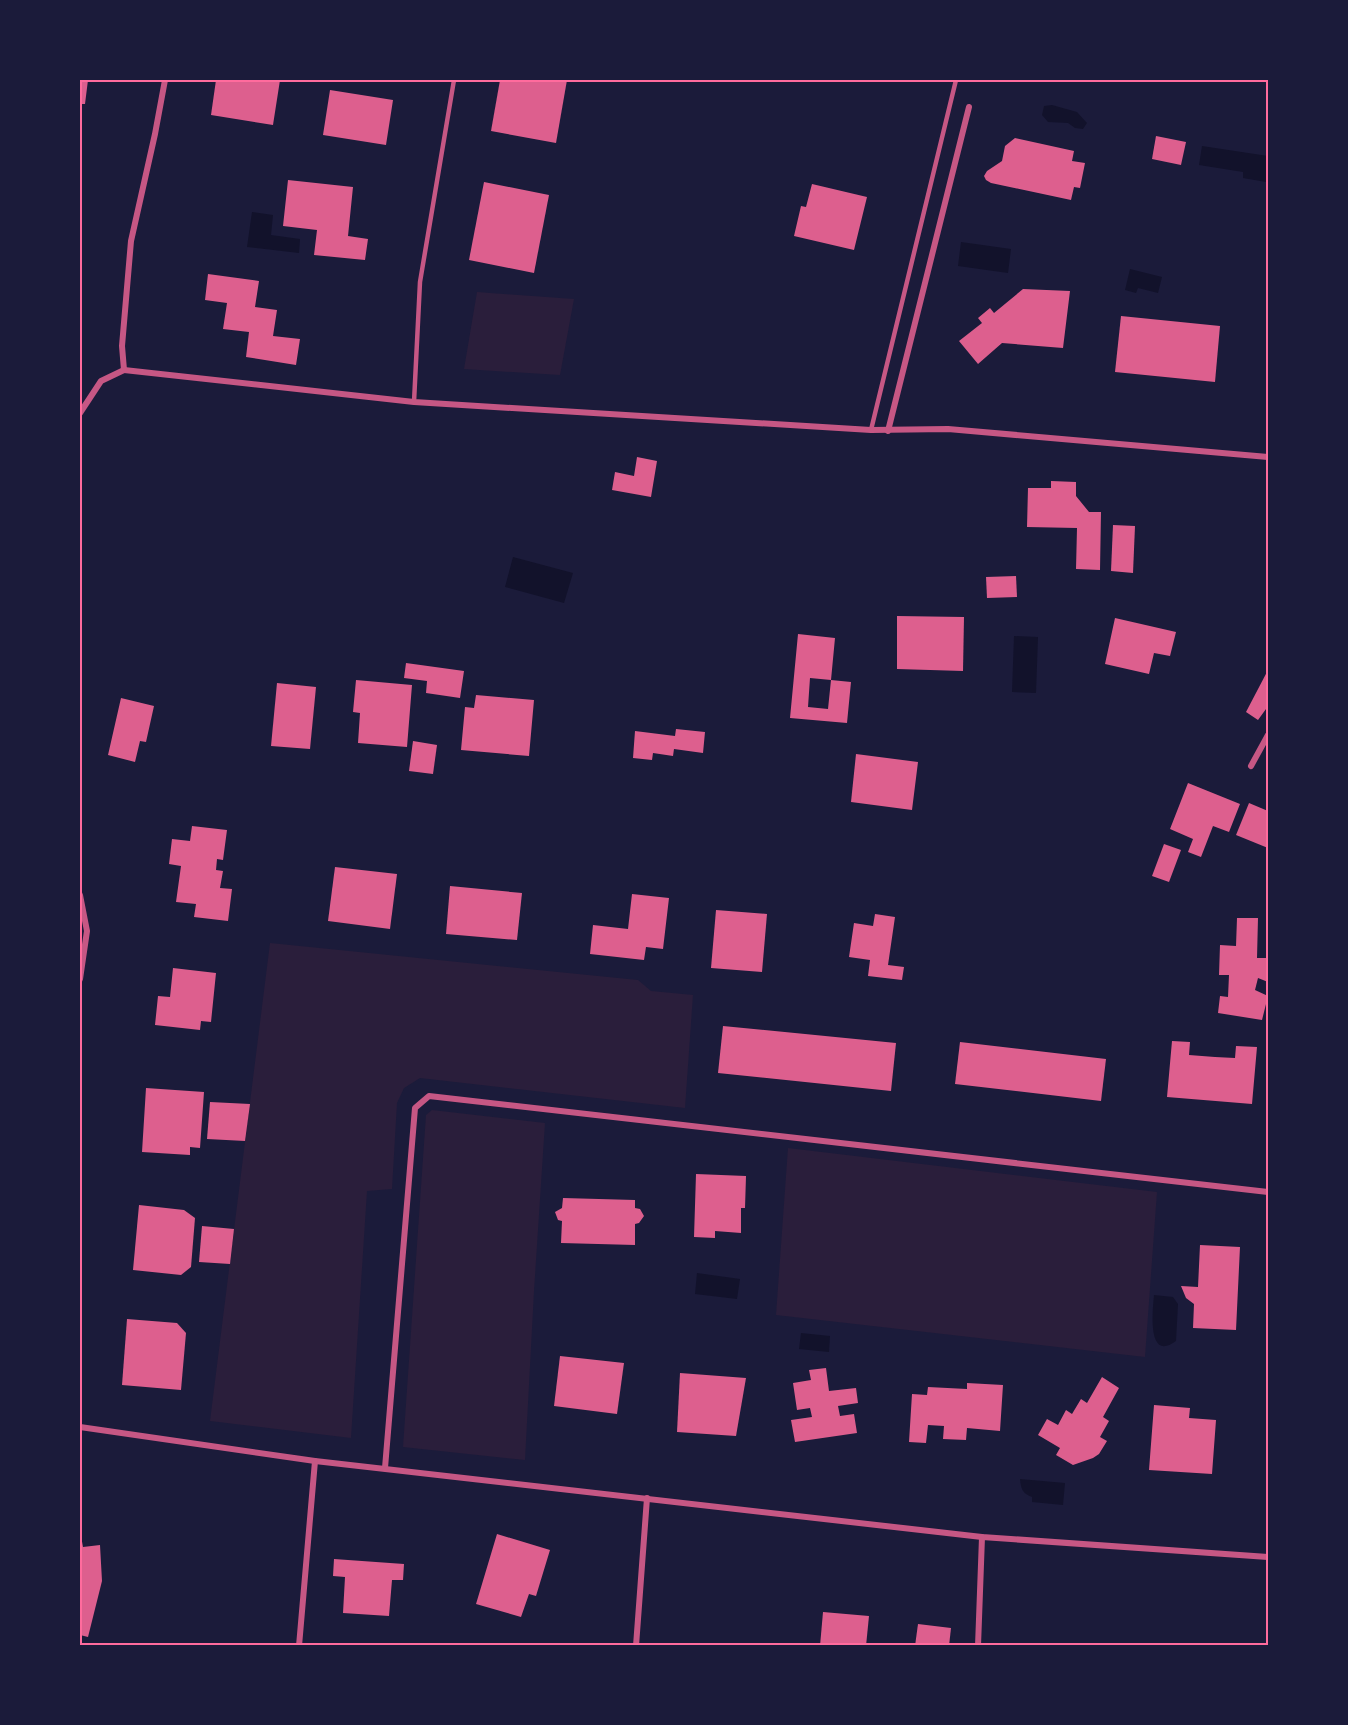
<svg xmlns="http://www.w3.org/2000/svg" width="1348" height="1725" font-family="Lato,sans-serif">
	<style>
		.green { fill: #2a1e3b }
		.water { fill: #12122b }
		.building { fill: #dd5f8e; fill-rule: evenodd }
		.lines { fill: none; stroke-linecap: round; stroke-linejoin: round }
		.service { stroke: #c65784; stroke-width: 4.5 }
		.minor { stroke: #c65784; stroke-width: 6 }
		.neatline { fill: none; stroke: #ff6b9d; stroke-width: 2 }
	</style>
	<rect width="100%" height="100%" fill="#1b1b3a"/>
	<g class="green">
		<polygon points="477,292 574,299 560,375 464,369"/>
		<polygon points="270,943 638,980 651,991 693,995 685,1108 420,1078 404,1088 397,1103 392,1189 367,1191 351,1438 210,1421"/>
		<polygon points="432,1110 545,1123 534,1291 525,1460 403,1447 426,1115"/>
		<polygon points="788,1148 1157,1192 1145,1357 776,1315"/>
	</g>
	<g class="water">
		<polygon points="1052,105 1077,112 1087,123 1083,129 1075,128 1068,123 1048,122 1042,115 1044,106"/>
		<polygon points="1202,146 1268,156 1266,182 1243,178 1243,172 1199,165"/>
		<polygon points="252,212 273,215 271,235 300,239 299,253 247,247"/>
		<polygon points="961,242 1011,249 1008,273 958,266"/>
		<polygon points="1130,269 1162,277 1158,293 1138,288 1136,293 1125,290"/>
		<polygon points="513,557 573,573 564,603 505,587"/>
		<polygon points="1014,636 1038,637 1036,693 1012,692"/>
		<polygon points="697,1273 740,1279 737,1299 695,1294"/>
		<path d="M1154 1295 1173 1297 1178 1304 1176 1341C1146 1363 1153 1308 1154 1295Z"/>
		<polygon points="801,1333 830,1336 829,1352 799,1349"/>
		<path d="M1020 1479 1065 1483 1063 1505 1032 1502V1497C1022 1493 1021 1489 1020 1479Z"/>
	</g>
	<g class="building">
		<polygon points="80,80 88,80 85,104 80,104"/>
		<polygon points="216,80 280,80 273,125 211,115"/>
		<polygon points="500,80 567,80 556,143 491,131"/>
		<polygon points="330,90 393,100 386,145 323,135"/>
		<polygon points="1156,136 1186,142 1181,165 1152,159"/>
		<polygon points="1015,138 1074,151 1072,161 1085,163 1080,188 1074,187 1071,200 991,183 986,180 984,176 987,171 1002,161 1005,146"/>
		<polygon points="288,180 353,187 348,236 368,239 365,260 314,255 317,230 283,226"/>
		<polygon points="484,182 549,195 534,273 469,260"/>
		<polygon points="812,184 867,197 854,250 794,236 801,206 806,207"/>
		<polygon points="208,274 259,281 255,307 277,310 273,336 300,339 296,365 246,357 249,332 223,329 227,303 205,300"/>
		<polygon points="1023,289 1070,291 1063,348 1002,343 978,364 959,341 982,323 978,318 990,308 994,313"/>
		<polygon points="1121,316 1220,326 1215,382 1115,372"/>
		<polygon points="637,457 657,461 651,497 612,490 615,472 634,476"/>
		<polygon points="1051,481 1076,482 1076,496 1089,512 1101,512 1100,570 1076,569 1077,528 1027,527 1028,488 1051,488"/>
		<polygon points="1113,525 1135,526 1133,573 1111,571"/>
		<polygon points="1016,576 1017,597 987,598 986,577"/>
		<polygon points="897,616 964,617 963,671 897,669"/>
		<polygon points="1115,618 1176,632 1170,656 1154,653 1149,674 1105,664"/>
		<path d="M798 634 835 638 831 680 851 682 847 723 790 718ZM810 678 831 680 828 709 808 707Z"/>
		<polygon points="406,663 464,671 460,698 426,693 427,681 404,678"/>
		<polygon points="1268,670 1268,710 1266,709 1258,720 1246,712"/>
		<polygon points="356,680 412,685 407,747 358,743 360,713 353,712"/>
		<polygon points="277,683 316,687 310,749 271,746"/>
		<polygon points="476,695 534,700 529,756 461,750 465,707 474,708"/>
		<polygon points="121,698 154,706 146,742 140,741 135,762 108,755"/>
		<polygon points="676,729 705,732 703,753 674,749 673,756 653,753 652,760 633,758 635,731 675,736"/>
		<polygon points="413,741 437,745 433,774 409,771"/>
		<polygon points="856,754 918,762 912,810 851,802"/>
		<polygon points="1188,783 1240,804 1229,832 1213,826 1201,857 1188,852 1193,839 1170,829"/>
		<polygon points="1249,803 1268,811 1268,848 1236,835"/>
		<polygon points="192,826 227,830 223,860 217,859 216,870 223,871 220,888 232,889 228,921 194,917 196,904 176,902 181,866 169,864 172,839 190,841"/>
		<polygon points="1164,844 1181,850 1169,882 1152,876"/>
		<polygon points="335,867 397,874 390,929 328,921"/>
		<polygon points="450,886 522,893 517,940 446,934"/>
		<polygon points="632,894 669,898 663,949 646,947 644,960 590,954 593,925 628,929"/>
		<polygon points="716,910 767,914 762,972 711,968"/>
		<polygon points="875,914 895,917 888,965 904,967 902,980 868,976 870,960 849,957 854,923 873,926"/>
		<polygon points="1237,918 1258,918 1257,958 1268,958 1268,982 1258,978 1255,990 1268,996 1262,1020 1218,1013 1220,996 1228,997 1229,975 1219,975 1220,945 1236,946"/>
		<polygon points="173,968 216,973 211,1022 201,1021 200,1030 155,1025 158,996 170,997"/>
		<polygon points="723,1026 896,1043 891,1091 718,1073"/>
		<polygon points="1172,1041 1190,1042 1189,1055 1215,1057 1235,1058 1236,1046 1257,1047 1252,1104 1167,1097"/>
		<polygon points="960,1042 1106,1059 1101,1101 955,1084"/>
		<polygon points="146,1088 204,1092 200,1148 190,1147 190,1155 142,1152"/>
		<polygon points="210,1102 250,1104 245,1141 207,1139"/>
		<polygon points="696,1174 746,1176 745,1208 741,1208 741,1233 715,1231 715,1238 694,1237"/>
		<polygon points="563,1198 635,1200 635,1208 640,1209 644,1216 639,1223 635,1224 635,1245 561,1243 562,1221 558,1220 555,1212 562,1208"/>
		<polygon points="139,1205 184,1210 195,1218 191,1267 181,1275 133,1270"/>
		<polygon points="202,1226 234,1229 230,1264 199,1262"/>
		<polygon points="1200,1245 1240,1247 1236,1330 1193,1328 1194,1304 1186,1298 1181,1286 1198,1287"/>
		<polygon points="127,1319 177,1323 186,1333 181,1390 122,1385"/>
		<polygon points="560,1356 624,1363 617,1414 554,1406"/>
		<polygon points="826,1368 829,1391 856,1388 858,1403 838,1406 840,1416 854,1414 857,1433 795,1442 791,1420 812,1417 810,1408 797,1410 793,1383 811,1380 809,1370"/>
		<polygon points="680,1373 746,1378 736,1436 677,1432"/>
		<polygon points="1102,1377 1119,1388 1103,1417 1109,1421 1100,1437 1107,1441 1099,1454 1093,1458 1073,1465 1056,1455 1060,1448 1038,1435 1047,1419 1058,1425 1066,1410 1072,1414 1081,1399 1087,1403"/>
		<polygon points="967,1383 1003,1385 1000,1431 967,1428 966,1440 943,1439 944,1426 928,1425 926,1443 909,1442 912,1394 927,1395 928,1387 967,1389"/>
		<polygon points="1154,1405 1190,1408 1189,1418 1216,1420 1212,1474 1149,1470"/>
		<polygon points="497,1534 550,1550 536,1596 529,1594 521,1617 476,1604"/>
		<polygon points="81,1536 83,1547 100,1545 102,1581 88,1637 80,1635"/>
		<polygon points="334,1559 404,1564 403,1580 392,1580 389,1616 343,1613 345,1577 333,1576"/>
		<polygon points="823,1612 869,1616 866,1646 820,1646"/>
		<polygon points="918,1624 951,1628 949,1646 915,1646"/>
	</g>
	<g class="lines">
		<g class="service">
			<polyline points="414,402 420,282 454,80"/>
			<polyline points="871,430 956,80"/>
		</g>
		<g class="minor">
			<polyline points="124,370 414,402 871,430 948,429 1268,457"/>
			<polyline points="124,370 122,346 131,241 155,134 165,80"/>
			<polyline points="80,413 101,381 124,370"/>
			<polyline points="888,431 969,107"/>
			<polyline points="1251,766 1268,735"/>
			<polyline points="80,895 87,931 80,979"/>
			<polyline points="80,1427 315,1461 982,1537 1268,1557"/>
			<polyline points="385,1468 415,1108 429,1096 1268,1192"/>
			<polyline points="299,1646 315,1461"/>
			<polyline points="636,1646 647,1498"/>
			<polyline points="978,1646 982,1537"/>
		</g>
	</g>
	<rect width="1348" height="1725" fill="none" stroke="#1b1b3a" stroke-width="162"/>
	<rect x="81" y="81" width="1186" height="1563" class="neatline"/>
</svg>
